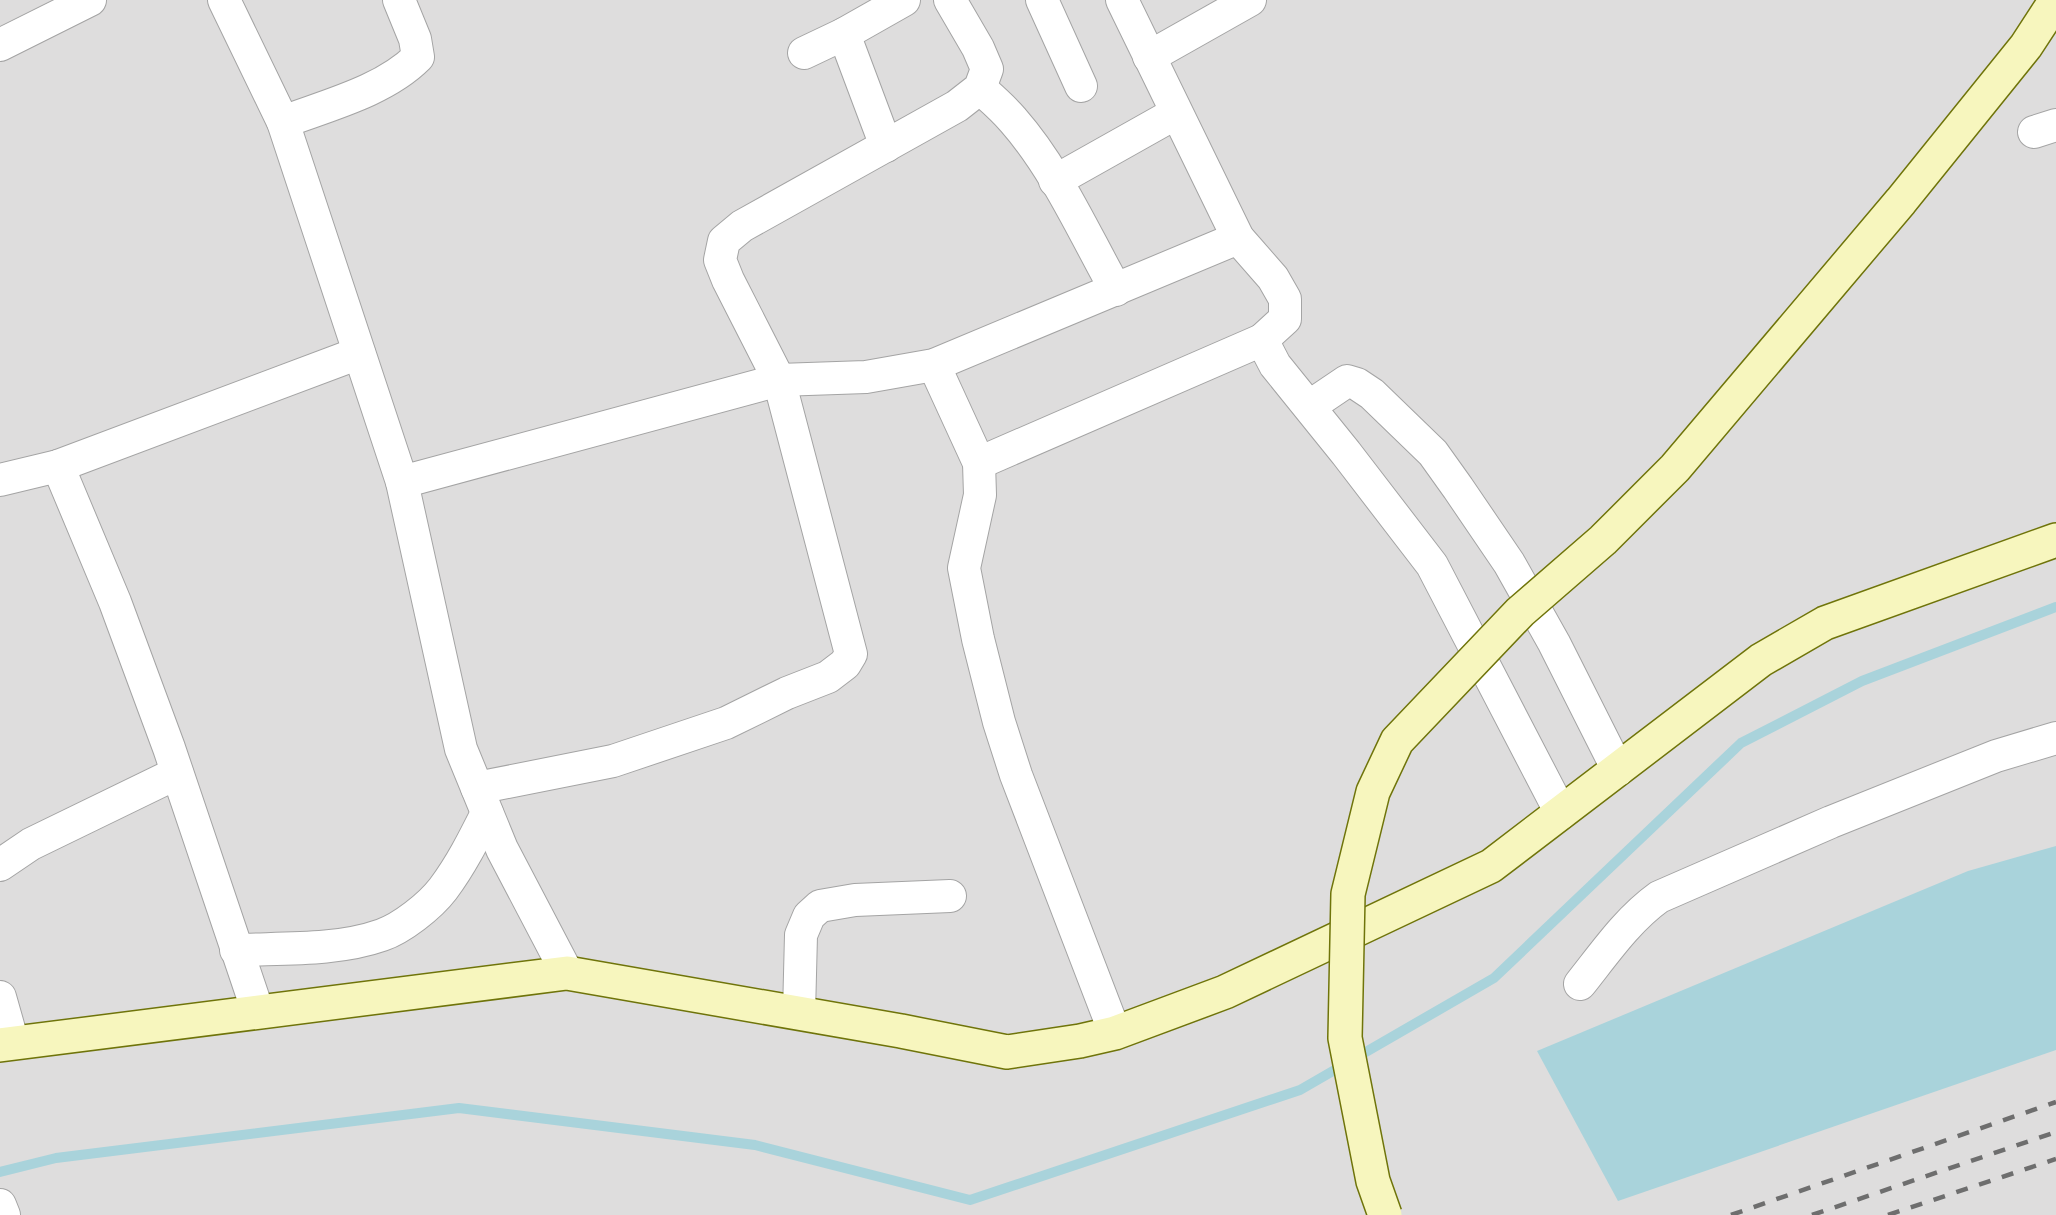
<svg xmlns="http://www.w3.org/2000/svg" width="2056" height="1215" font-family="'Fira Sans Condensed',sans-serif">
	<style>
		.residential { fill: #dedddd }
		.water { fill: #a9d3db }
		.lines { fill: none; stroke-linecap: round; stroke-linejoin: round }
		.stream { stroke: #a9d3db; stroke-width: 10 }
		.street-casing { stroke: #a4a4a4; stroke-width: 34 }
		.secondary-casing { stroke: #6f740a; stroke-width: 36 }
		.street { stroke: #fff; stroke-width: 32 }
		.secondary { stroke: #f7f6be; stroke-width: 33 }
		.rail { stroke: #6e6e6e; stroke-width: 4.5; stroke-dasharray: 12 12; stroke-linecap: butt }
		.secondary-bridge-casing { stroke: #6f740a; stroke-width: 36; stroke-linecap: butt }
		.secondary-bridge { stroke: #f7f6be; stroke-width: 33 }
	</style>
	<rect width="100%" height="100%" fill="#f0ece7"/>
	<rect class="residential" x="0" y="0" width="2056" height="1215"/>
	<polygon class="water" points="2056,846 2056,1050 1618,1201 1537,1051 1968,871"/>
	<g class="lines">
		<polyline class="stream" points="0,1172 56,1158 459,1108 755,1145 970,1200 1300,1090 1494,978 1741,743 1862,681 2056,607"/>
		<defs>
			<g id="street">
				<polyline points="224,0 283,122 402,482 461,749 502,849 567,973"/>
				<polyline points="1042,0 1081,86"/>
				<polyline points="1122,0 1238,238 1273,278 1285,299 1285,319 1262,340 1275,365 1346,453 1432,565 1561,813"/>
				<polyline points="844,34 886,146"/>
				<polyline points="0,45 90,0"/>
				<polyline points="804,53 844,34 904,0"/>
				<polyline points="1149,57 1250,0"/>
				<path d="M980 88C991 98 1003 108 1013 120 1056 169 1084 233 1116 290"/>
				<path d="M283 122C328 105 384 91 418 57L415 39 399 0"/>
				<polyline points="2034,132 2056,125"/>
				<polyline points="1055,181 1176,113"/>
				<polyline points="934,365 979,463 980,495 964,568 978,639 999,722 1016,775 1115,1033"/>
				<polyline points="1310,406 1347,381 1357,384 1372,394 1433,453 1458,488 1509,563 1554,643 1618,770"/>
				<polyline points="979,463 1262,340"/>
				<polyline points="58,466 115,602 169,748 258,1012"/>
				<polyline points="0,480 58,466 359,353"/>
				<polyline points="402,482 779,380 866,377 934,365 1238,238"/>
				<polyline points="477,788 613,761 726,723 787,693 828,677 845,664 851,654 779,380 728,280 720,260 724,241 742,226 957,106 980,88 987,69 978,48 950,0"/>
				<polyline points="0,865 31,844 177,773"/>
				<path d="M236 950C283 948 337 951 382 935 402 928 430 906 443 889 461 865 474 839 487 813"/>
				<path d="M1580 984C1604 954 1627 920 1659 897L1831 822 1996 756 2056 738"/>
				<polyline points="0,997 13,1043"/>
				<polyline points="799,1013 801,935 809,916 820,906 855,900 950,896"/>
				<polyline points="0,1205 4,1215"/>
			</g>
			<polyline id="secondary" points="0,1045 567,973 901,1031 1007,1052 1080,1041 1115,1033 1225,992 1491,866 1761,660 1825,623 2056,540"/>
		</defs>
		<use href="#street" class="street-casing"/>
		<use href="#secondary" class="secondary-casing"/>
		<use href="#street" class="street"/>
		<use href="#secondary" class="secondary"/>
		<g class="rail">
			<polyline points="1731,1215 2056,1102"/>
			<polyline points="1812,1215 2056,1132"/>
			<polyline points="1888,1215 2056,1159"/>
		</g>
		<defs>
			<polyline id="secondary-bridge" points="1385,1215 1373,1181 1345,1038 1348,894 1373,792 1397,741 1520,612 1603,540 1675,468 1901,201 2026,46 2056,0"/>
		</defs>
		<use href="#secondary-bridge" class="secondary-bridge-casing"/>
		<use href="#secondary-bridge" class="secondary-bridge"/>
	</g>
</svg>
